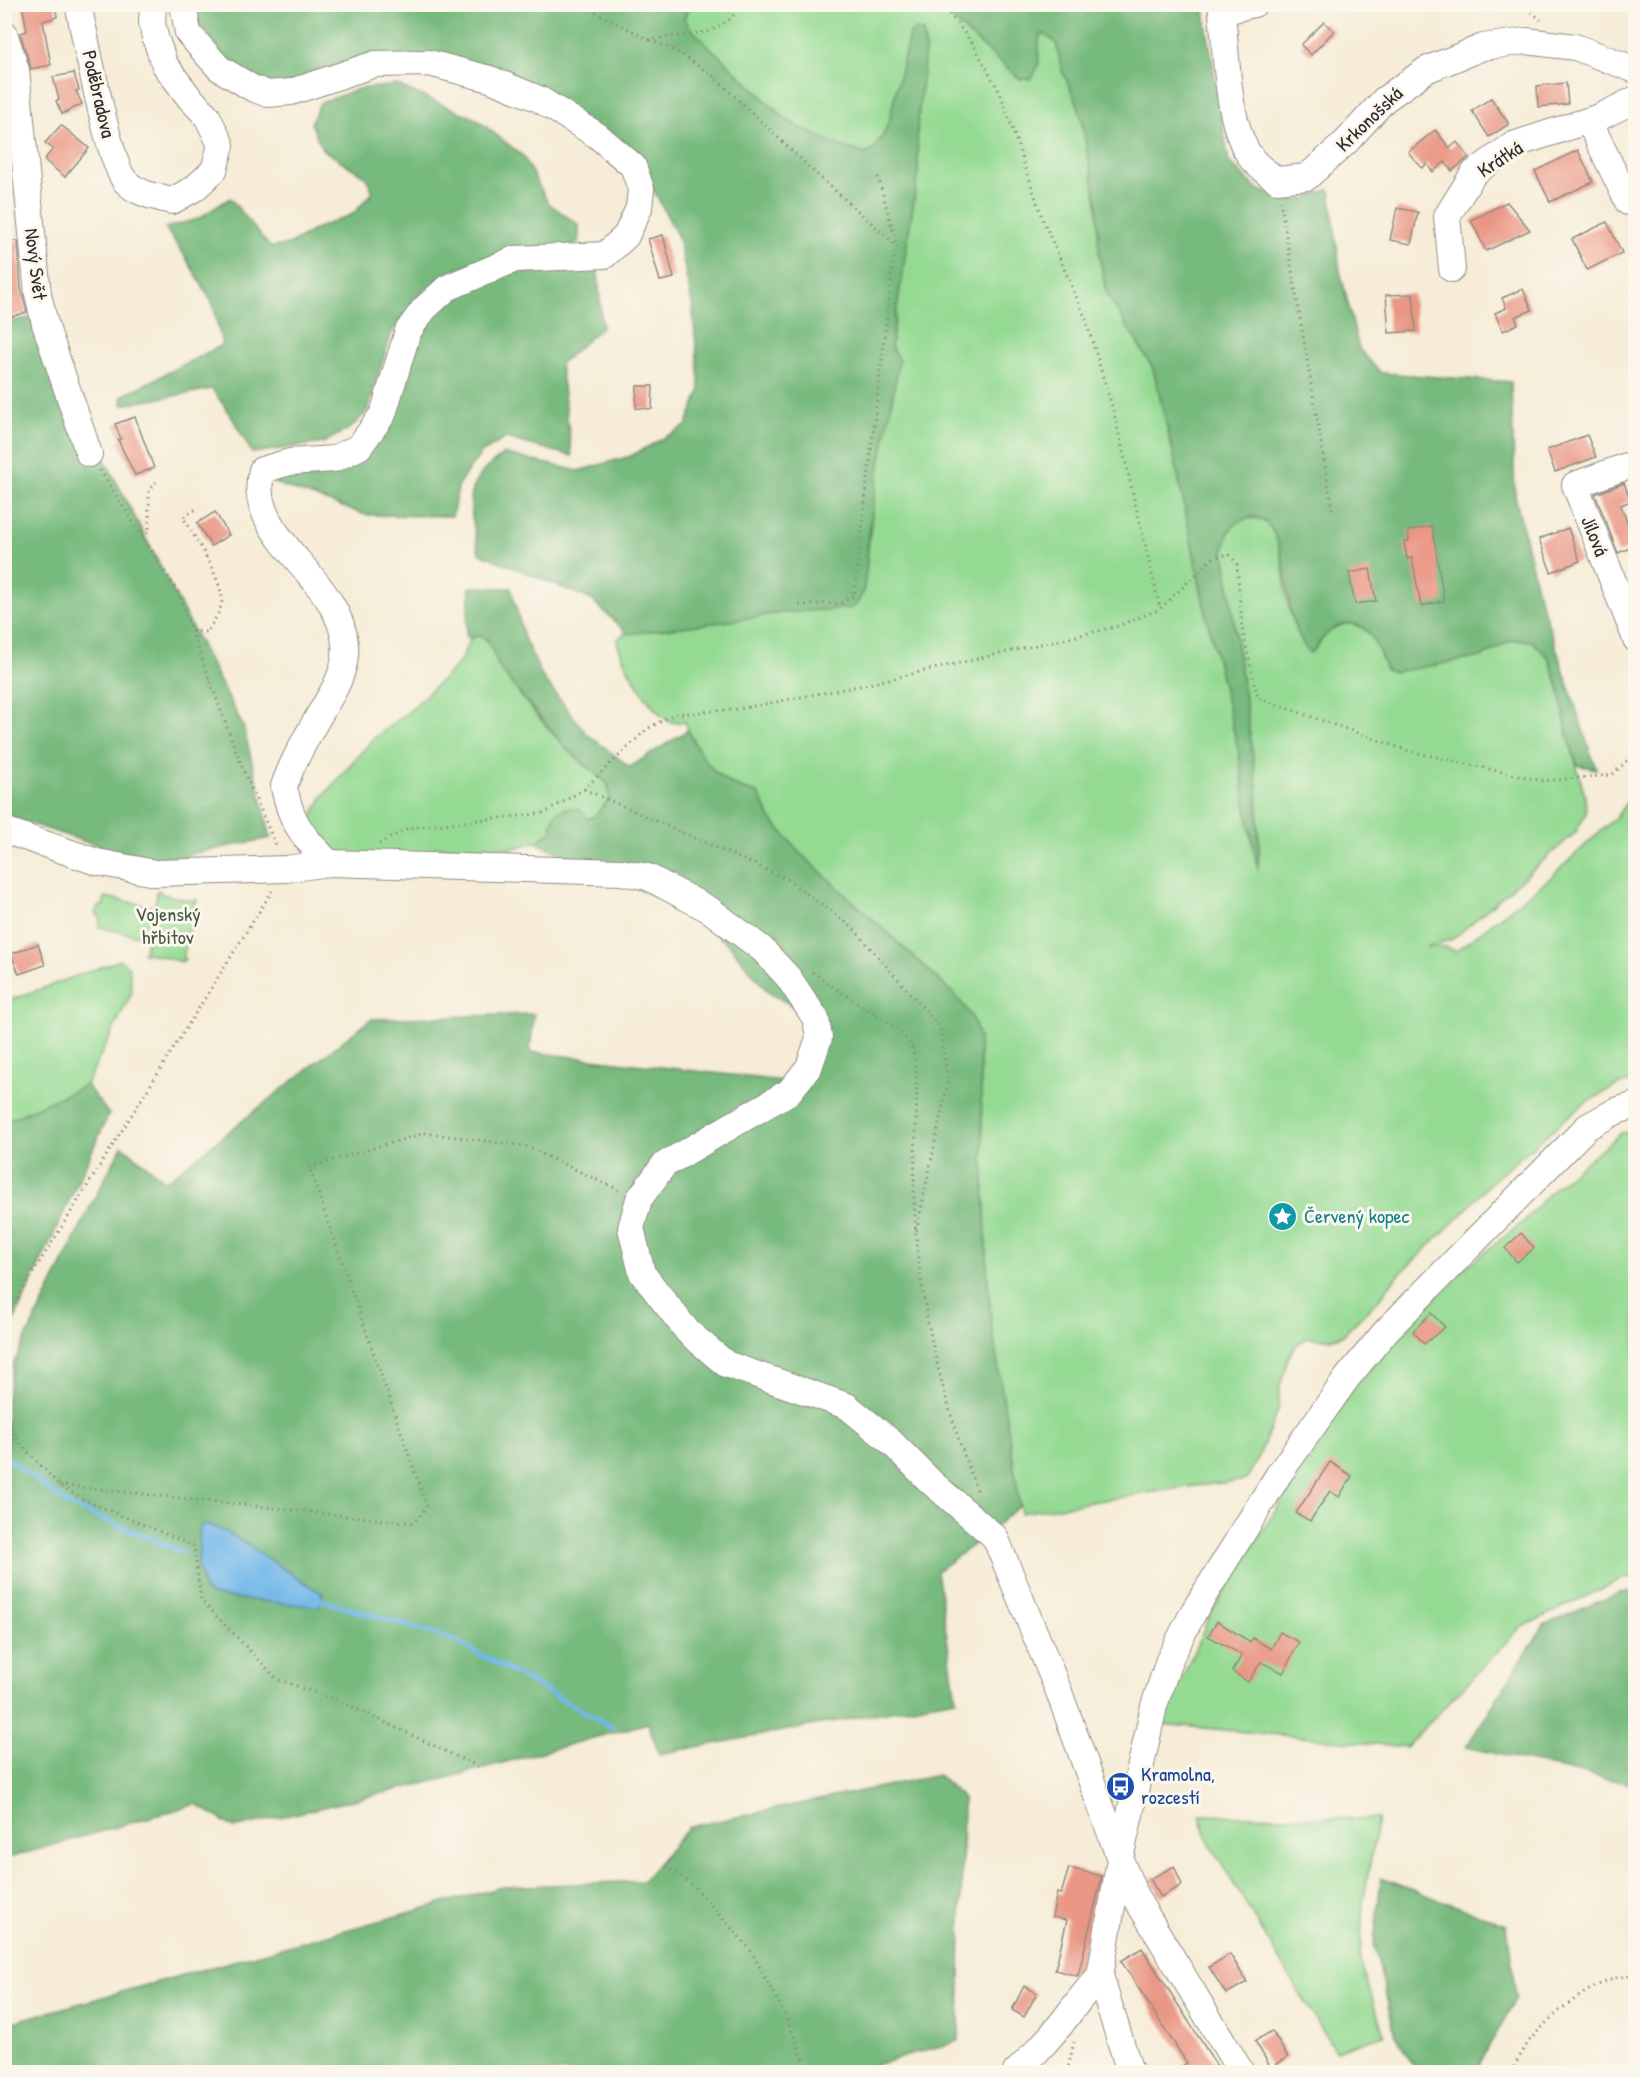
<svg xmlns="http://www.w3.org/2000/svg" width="1640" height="2077" font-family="'Patrick Hand',sans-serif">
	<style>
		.green { fill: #94da93; stroke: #60825f; stroke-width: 1.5 }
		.forest { fill: #77ba7d; stroke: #517254; stroke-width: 1.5 }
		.water { fill: #72b8e9; stroke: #4e728a; stroke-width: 1.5 }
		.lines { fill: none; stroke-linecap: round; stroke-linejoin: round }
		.stream { stroke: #72b8e9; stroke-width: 5 }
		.building { fill: #ea9684 }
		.minor-casing { stroke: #908c81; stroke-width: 28 }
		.path { stroke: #908c81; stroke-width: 3; stroke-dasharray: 1.5 4.5; stroke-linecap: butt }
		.minor { stroke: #fff; stroke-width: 26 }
		.labels { text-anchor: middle; stroke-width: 6; stroke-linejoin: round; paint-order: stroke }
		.street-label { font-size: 20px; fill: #2b2b2b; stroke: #fbf7ec }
		.park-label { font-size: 20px; fill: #455745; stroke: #fbf7ec }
		.culture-label { font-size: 20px; fill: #0d838f; stroke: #fbf7ec; text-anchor: start }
		.transit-label { font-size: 20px; fill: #164399; stroke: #fbf7ec; text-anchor: start }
	</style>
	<rect width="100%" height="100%" fill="#fbf7ec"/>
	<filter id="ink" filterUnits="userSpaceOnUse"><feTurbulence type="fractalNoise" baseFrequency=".0167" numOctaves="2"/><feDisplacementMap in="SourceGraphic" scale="12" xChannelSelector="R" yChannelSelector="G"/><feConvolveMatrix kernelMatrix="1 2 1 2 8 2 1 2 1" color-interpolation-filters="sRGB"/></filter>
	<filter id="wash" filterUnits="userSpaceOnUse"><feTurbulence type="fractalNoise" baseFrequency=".008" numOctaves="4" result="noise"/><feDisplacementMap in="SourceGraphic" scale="24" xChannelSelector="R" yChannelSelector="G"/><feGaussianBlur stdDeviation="1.35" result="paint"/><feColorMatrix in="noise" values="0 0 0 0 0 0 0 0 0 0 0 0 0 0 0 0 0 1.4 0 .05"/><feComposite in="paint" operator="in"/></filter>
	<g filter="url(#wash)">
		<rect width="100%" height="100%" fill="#f6ecd7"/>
		<g class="green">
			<path d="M690 5H936L1020 79 1039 62 1037 44 1040 36 1044 34 1056 43 1062 70 1079 107 1097 202 1099 253 1106 292 1153 368 1176 465 1205 609 1239 753 1247 815 1258 870 1259 851 1257 786 1224 551C1225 545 1225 538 1228 533 1238 513 1266 514 1275 534 1286 560 1282 589 1291 615 1296 628 1307 639 1315 649 1321 641 1328 630 1338 626 1353 619 1370 630 1377 643 1381 651 1383 661 1386 670L1393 672 1481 657 1512 640 1532 641 1549 658 1560 691 1567 732 1585 796 1586 813 1576 832 1460 933 1450 940 1426 947H1446L1456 951 1550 878 1617 816 1635 790V1081L1618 1085 1583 1104 1490 1183 1464 1212 1393 1281 1383 1295 1343 1335 1330 1339 1307 1338 1297 1344 1289 1356 1280 1386 1278 1410 1258 1458 1246 1480 1187 1487 1021 1513 991 1322 987 1267 979 1037 950 990 800 853 771 819 758 793C718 785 699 759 685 722 681 722 674 723 671 722 651 713 621 661 617 640L624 634 737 620 863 594 891 346 918 173 917 129 925 50 923 32 909 36 889 121 883 136 873 150 866 154 840 146 804 130 784 118 690 28 684 18Z"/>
			<path d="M476 636C496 638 496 663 507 677 524 701 545 726 566 748 579 761 594 772 608 784L609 799 595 816 552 830 539 841 514 848 435 847 427 860 332 856 305 829 322 798 350 765 374 738 408 712 449 673 461 660 470 639Z"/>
			<polygon points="158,890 160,891 162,894 193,901 196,899 197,902 195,903 183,958 185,959 182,962 148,953 144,954 143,952 145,949 147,938 99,927 100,918 95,912 98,907 103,906 105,897 154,907 157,895 155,894"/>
			<polygon points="120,960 129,967 132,992 86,1085 5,1122 5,1002"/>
			<polygon points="1635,1131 1635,1579 1626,1577 1520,1628 1406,1747 1162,1724 1210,1615 1351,1390 1450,1280 1524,1221 1554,1188 1621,1133"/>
			<polygon points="1200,1815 1378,1819 1363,1902 1360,1960 1384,2035 1335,2051 1208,1841"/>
		</g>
		<g class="forest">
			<path d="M192 5H690L684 18 690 28 784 118 804 130 840 146 866 154 873 150 883 136 889 121 909 35 915 30 923 32 925 50 917 129 918 173 891 346 899 361C889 422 875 482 868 543 866 561 868 599 852 608L780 613 737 620 628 634 592 600 479 553C470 506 459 482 505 454L578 471 631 456 686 426 700 391 692 302 678 237 638 160 444 55 278 86 243 76 224 57 197 20Z"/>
			<path d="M936 5H1203L1229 162 1259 190 1299 201 1330 189 1340 271 1359 349 1381 373 1511 382 1515 496 1538 593 1596 769 1577 765 1567 732 1560 691 1549 658 1532 641 1512 640 1481 657 1394 672 1386 670C1377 643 1363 606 1329 632 1321 638 1318 647 1310 653 1302 646 1293 623 1291 612 1286 589 1283 492 1237 523 1227 530 1226 539 1224 551L1257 786 1259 851 1257 864 1247 815 1239 753 1205 609 1176 465 1153 368 1106 292 1099 253 1097 202 1079 107 1062 70 1056 43 1044 34 1040 36C1035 53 1045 64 1030 79H1020Z"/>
			<polygon points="397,85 476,119 523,156 548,203 579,225 579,242 564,249 503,253 446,273 416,298 392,332 367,411 352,427 323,443 252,453 230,414 212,389 122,405 122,396 222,345 213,304 185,256 165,228 198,219 230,198 270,247 289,245 315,229 353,214 373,192 366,177 322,149 311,123 320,103 358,89"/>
			<polygon points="598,270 602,327 560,364 572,456 506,438 481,453 459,483 452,516 366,515 274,483 285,476 353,467 386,434 398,406 427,318 477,284 506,273"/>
			<polygon points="31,317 243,726 271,838 157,861 83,841 5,815 5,323"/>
			<path d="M470 587 511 588 524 638 543 678 586 733 630 767 688 730C704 763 719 786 758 793L771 819 800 853 950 990C966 1007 973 1015 979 1037L987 1267 991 1322 1020 1505 981 1539 937 1571 956 1699 659 1754 648 1723 447 1778 234 1828 196 1804 5 1859 4 1488 8 1485 7 1398 13 1365 93 1201 122 1146 166 1181 371 1019 534 1014 530 1052 783 1081 796 1067 807 1040 799 1009 769 993 731 947 690 912 535 842 549 834 552 830 551 824 557 812 566 808 580 809 588 819 595 816 609 799 608 784 566 748 507 678 498 665 488 640 484 636H476L470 639 466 635Z"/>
			<polygon points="86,1085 109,1114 5,1340 5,1122"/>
			<polygon points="1635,1591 1635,1785 1466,1747 1544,1625 1619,1593"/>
			<polygon points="938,1775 963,1798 959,2041 851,2072 5,2072 5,2024 502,1887 643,1881 689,1827"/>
			<polygon points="1381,1878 1507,1925 1516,1998 1475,2072 1418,2072 1395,2035 1374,1944"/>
		</g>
		<polygon class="water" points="206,1524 227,1532 323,1594 319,1607 214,1596 205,1591 198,1567 200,1526"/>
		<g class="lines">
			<g class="stream">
				<polyline points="4,1455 69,1505 183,1552"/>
				<polyline points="314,1598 452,1639 614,1728"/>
			</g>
		</g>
		<g id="blocks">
			<g class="building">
				<polygon points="22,4 55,4 57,17 43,21 51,65 31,69 20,33 27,31"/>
				<polygon points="1324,22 1334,31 1311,55 1301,45"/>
				<polygon points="74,73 79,90 76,91 82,104 62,114 56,101 59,100 53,77"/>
				<polygon points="1566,83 1568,104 1538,107 1537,86"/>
				<polygon points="1491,98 1509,124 1489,137 1472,111"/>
				<polygon points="61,125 89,148 65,177 44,160 53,149 45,143"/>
				<polygon points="1435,130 1450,148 1457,142 1469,157 1452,171 1445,162 1433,172 1427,164 1422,168 1408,152"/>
				<polygon points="1578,150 1593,182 1550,202 1535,171"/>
				<polygon points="1507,202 1530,230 1486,251 1471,220"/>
				<polygon points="1397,208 1418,212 1411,244 1390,240"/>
				<polygon points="1607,222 1622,253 1587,270 1572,239"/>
				<polygon points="663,235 674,278 660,281 648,239"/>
				<polygon points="4,241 18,241 21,288 27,312 4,319"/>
				<polygon points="1523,289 1532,310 1515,317 1518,324 1503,331 1495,313 1506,308 1502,298"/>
				<polygon points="1413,294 1416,331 1389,333 1386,295"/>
				<polygon points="637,386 653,386 652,409 636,408"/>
				<polygon points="135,417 154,468 135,475 118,440 121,439 115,424"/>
				<polygon points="1587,435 1596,457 1555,472 1547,450"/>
				<polygon points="1624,483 1631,501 1621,505 1635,546 1618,553 1595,494"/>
				<polygon points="215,512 229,535 211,546 197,523"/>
				<polygon points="1432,526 1444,601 1421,606 1412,558 1407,559 1404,542 1409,541 1408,531"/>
				<polygon points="1568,528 1580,561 1551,572 1539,539"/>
				<polygon points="1370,569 1376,601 1355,604 1349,573"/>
				<polygon points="38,944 45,965 19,974 11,954"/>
				<polygon points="1521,1233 1534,1248 1517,1262 1505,1248"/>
				<polygon points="1431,1313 1445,1327 1424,1344 1413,1331"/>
				<polygon points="1330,1462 1352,1476 1339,1497 1330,1491 1310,1521 1296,1513"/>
				<polygon points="1217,1621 1250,1642 1253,1638 1271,1649 1280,1632 1299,1642 1283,1673 1261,1662 1248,1682 1232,1671 1242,1655 1208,1636"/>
				<polygon points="1174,1866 1182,1885 1161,1897 1150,1879"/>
				<polygon points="1069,1868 1102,1876 1078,1976 1055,1970 1067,1920 1052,1917 1057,1893 1061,1894"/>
				<polygon points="1142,1948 1217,2066 1208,2073 1173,2073 1187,2063 1121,1961"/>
				<polygon points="1230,1954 1247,1982 1226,1994 1209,1967"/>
				<polygon points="1024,1986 1037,1993 1024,2017 1012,2010"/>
				<polygon points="1272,2031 1288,2057 1271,2068 1255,2041"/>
			</g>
		</g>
	</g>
	<g filter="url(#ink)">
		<use href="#blocks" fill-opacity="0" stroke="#908c81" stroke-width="1.5"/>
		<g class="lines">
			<defs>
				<g id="minor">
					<path d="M78 4C85 35 109 165 126 182 138 194 156 197 172 201L195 188 214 170 221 145 207 116 189 97 165 65 155 37 152 23 153 4"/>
					<path d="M183 4 188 33 219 68 252 88 268 94 291 92 375 64 429 63 490 79 539 99 598 136 633 166 641 189 639 208 626 236 605 255 515 259 447 288 424 309 408 331 383 414 359 447 334 459 290 462 262 470C242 535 340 577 345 644 347 664 338 684 328 700 314 724 300 747 289 773 288 777 285 782 284 786 284 790 286 795 287 799 293 826 310 844 329 863"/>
					<path d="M1221 4C1227 48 1225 124 1252 159 1258 167 1269 174 1277 180L1307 177 1346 142 1384 100 1426 70 1483 47 1526 41 1575 47 1636 70"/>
					<polyline points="1222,12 1254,4"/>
					<polyline points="4,33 16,70 38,294 45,324 89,454"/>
					<polyline points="1589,121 1628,202"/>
					<polyline points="1452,269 1447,216 1474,173 1513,145 1602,116 1636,99"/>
					<polyline points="1627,466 1575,485 1636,639"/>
					<polyline points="4,830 97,862 155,873 286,869 329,863 621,872 648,877 710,910 762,949 788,977 816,1019 819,1038 809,1067 789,1092 664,1165 639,1199 631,1228 642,1273 688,1332 726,1364 847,1406 890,1441 931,1482 995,1537 1059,1692 1120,1859 1136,1898 1241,2072"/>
					<path d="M1016 2072C1032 2057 1047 2041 1061 2024 1074 2007 1085 1991 1100 1976"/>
					<polyline points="1130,2072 1100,1976 1120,1859 1154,1706 1169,1660 1194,1611 1279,1474 1347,1378 1386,1331 1587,1127 1616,1111 1636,1105"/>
				</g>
			</defs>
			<use href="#minor" class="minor-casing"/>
			<g class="path">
				<polyline points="579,4 650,40 711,31 732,18 739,4"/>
				<polyline points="942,4 973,44 1001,95 1043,220 1085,317 1114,413 1160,608"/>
				<polyline points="1522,4 1541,20"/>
				<polyline points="650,40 678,52 712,75 812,170 896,245"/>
				<polyline points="1280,200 1333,513"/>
				<polyline points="100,470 177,591 238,757 277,848"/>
				<polyline points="142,537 149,532 149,491 156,482"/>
				<polyline points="799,605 841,603 854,596 893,263 897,245 877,173"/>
				<path d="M192 631 207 632C212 623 223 609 222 598 219 574 195 538 183 517L198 508"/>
				<polyline points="584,789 787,879 852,927 940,1027 948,1081 916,1233"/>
				<polyline points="379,844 408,828 545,813 584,789 647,729 674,714 739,709 864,685 1115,627 1160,609 1214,557 1229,554 1237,564 1242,628 1258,698 1409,751 1543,781 1612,775 1636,752"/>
				<path d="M812 972C829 984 846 996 864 1007 881 1017 899 1027 910 1044 923 1062 913 1164 914 1192 916 1296 941 1397 978 1493"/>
				<polyline points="4,1319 272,891"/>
				<polyline points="4,1411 18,1441 59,1485 82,1499 194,1546 201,1600 277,1679 344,1703 479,1767"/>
				<polyline points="59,1485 414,1523 427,1507 309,1167 425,1133 525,1146 619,1190"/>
				<polyline points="666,1866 694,1886 750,1949 786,2017 809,2072"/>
				<polyline points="1067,2072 1074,2042"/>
				<path d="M1511 2072C1517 2062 1523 2050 1530 2040 1553 2013 1598 1975 1636 1975"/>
			</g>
			<use href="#minor" class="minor"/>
		</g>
	</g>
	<defs>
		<symbol id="sight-disc" viewBox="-11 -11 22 22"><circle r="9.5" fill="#0f9aa8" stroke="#fbf7ec"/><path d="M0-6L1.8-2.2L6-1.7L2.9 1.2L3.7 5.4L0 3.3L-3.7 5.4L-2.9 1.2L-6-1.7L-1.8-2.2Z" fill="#fff"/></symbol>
		<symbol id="bus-disc" viewBox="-11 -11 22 22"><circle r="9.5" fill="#1a4fb4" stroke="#fbf7ec"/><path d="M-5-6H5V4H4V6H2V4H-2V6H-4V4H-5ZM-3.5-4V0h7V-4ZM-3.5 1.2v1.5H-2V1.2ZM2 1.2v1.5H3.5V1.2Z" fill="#fff"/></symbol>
	</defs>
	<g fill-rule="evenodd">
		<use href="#sight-disc" x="1266" y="1200" width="33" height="33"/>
		<use href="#bus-disc" x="1104" y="1770" width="33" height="33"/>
	</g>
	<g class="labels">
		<g class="street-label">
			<text transform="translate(99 94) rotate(77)" y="7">Poděbradova</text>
			<text transform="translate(1369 119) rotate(-44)" y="7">Krkonošská</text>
			<text transform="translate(1500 159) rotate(-33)" y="7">Krátká</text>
			<text transform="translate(36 264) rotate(83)" y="7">Nový Svět</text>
			<text transform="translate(1595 536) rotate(68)" y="7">Jílová</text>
		</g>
		<g class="park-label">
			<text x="168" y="921">Vojenský<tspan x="168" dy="23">hřbitov</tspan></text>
		</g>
		<g class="culture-label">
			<text x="1304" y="1223">Červený kopec</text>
		</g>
		<g class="transit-label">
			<text x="1141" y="1781">Kramolna,<tspan x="1141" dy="23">rozcestí</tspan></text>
		</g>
	</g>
	<rect width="1640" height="2077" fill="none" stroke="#fbf7ec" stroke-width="24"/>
</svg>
